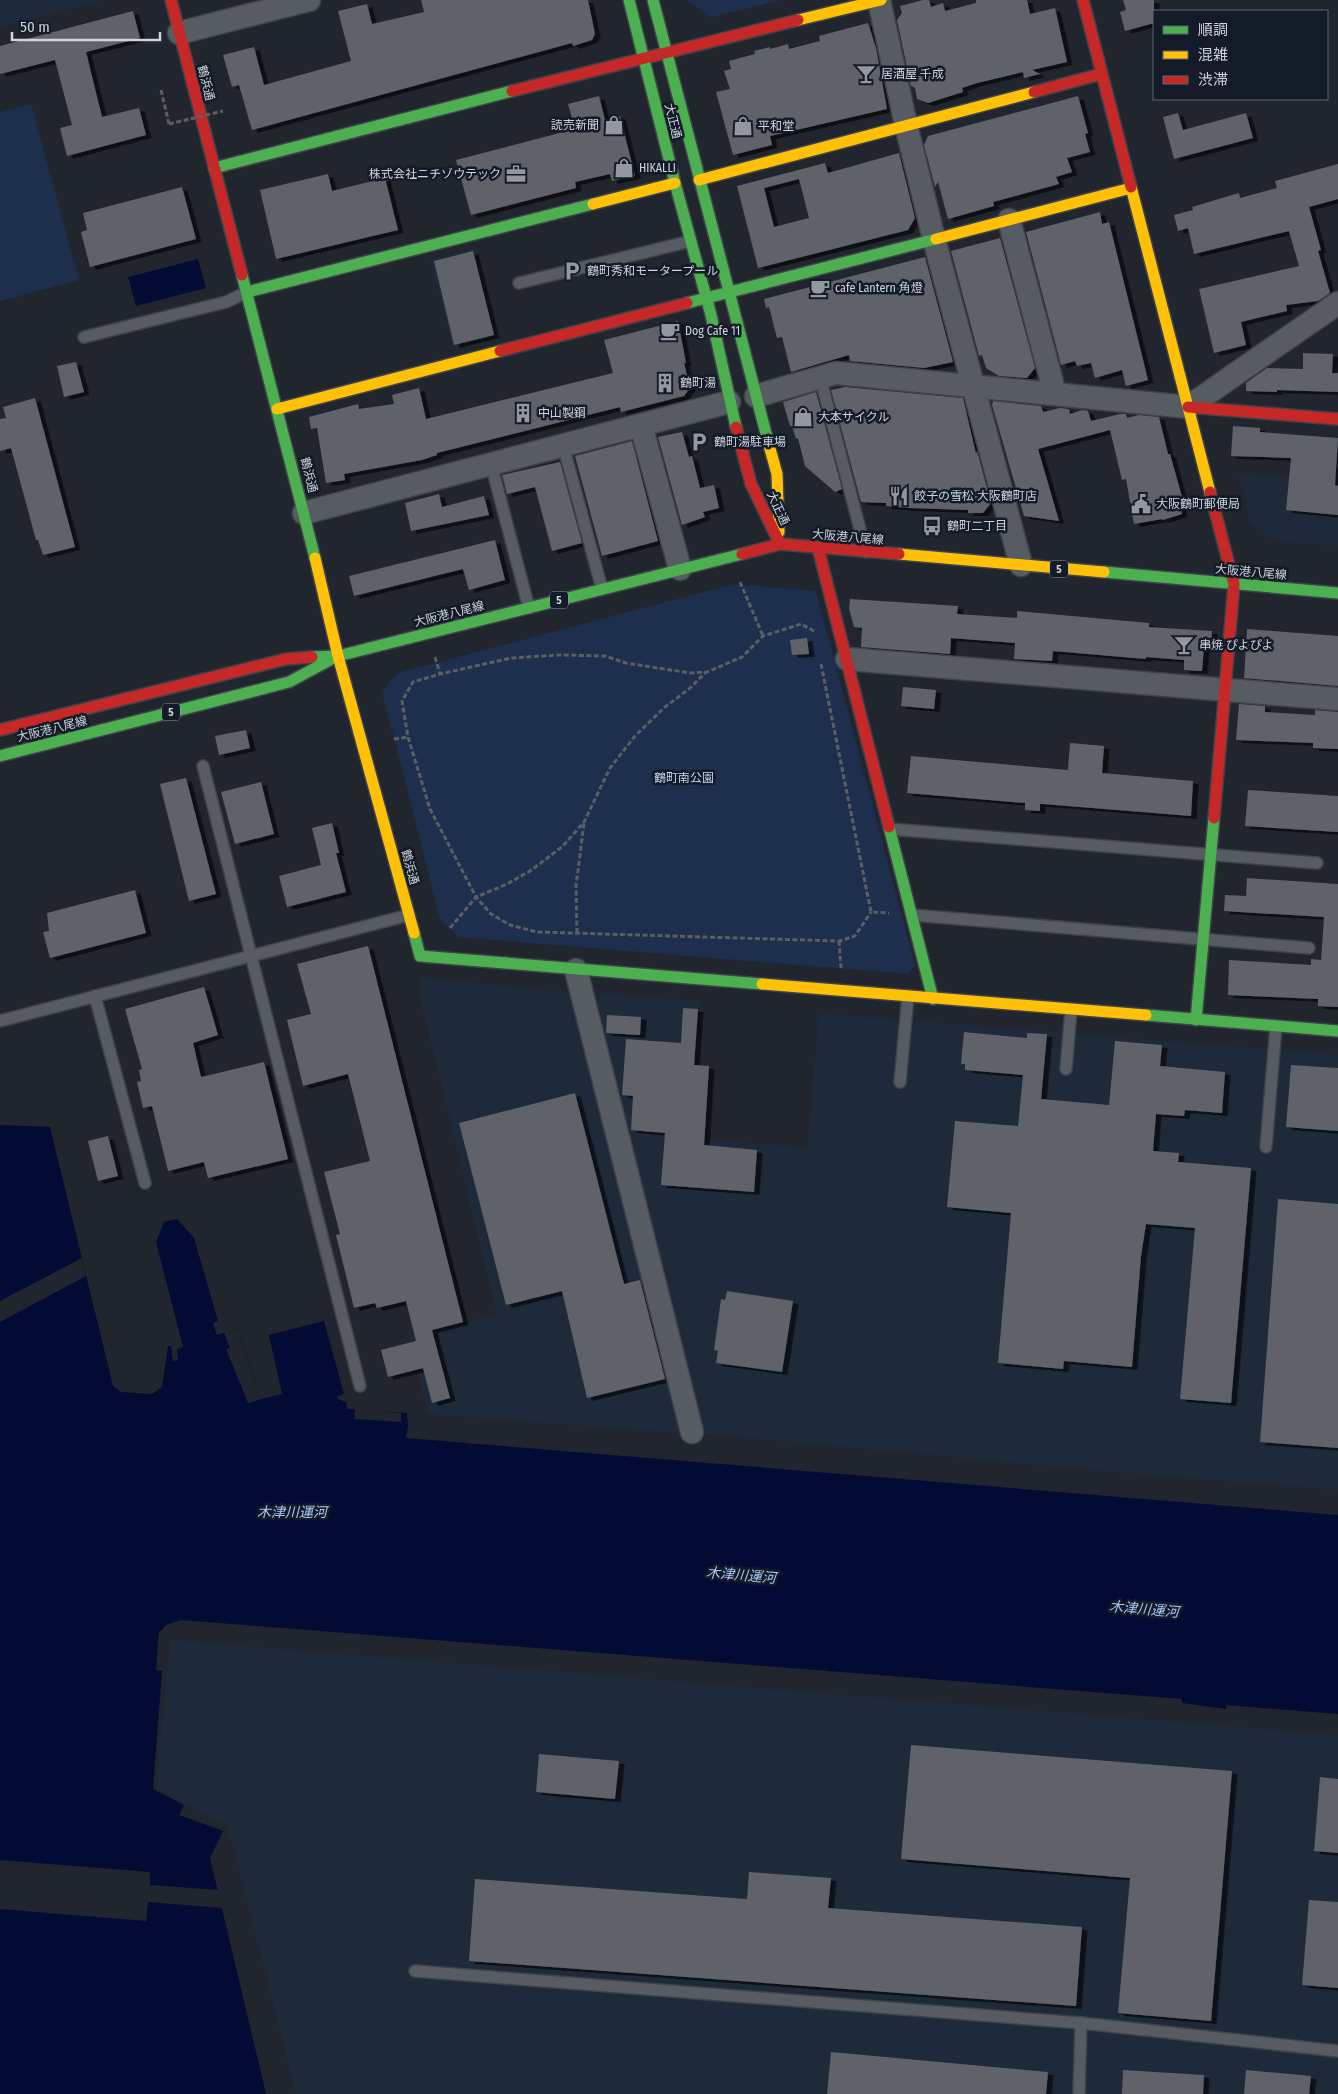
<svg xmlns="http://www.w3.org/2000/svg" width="1338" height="2094" font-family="'Fira Sans Condensed','Noto Sans JP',sans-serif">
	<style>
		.built { fill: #1e293a }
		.green { fill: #1d2f4c }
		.water { fill: #030b34 }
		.pier { fill: #21252d }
		.building { fill: #5e6268; fill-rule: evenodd; filter: url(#shadow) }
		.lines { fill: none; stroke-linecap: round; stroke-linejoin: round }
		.lane-casing { stroke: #3e4249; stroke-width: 14 }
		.street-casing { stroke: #3e4249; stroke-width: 25 }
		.fast-casing { stroke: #3e4249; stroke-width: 14 }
		.slow-casing { stroke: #3e4249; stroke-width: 14 }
		.jam-casing { stroke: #3e4249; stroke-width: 14 }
		.path { stroke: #5b5f64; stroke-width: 3; stroke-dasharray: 5 2.5; stroke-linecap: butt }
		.lane { stroke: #575b62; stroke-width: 11 }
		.street { stroke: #575b62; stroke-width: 22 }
		.fast { stroke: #4caf50; stroke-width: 11 }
		.slow { stroke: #ffc107; stroke-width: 11 }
		.jam { stroke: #c62828; stroke-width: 11 }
		.path-bridge { stroke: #5b5f64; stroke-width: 3; stroke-dasharray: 5 2.5; stroke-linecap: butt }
		.labels { text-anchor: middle; stroke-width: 5; stroke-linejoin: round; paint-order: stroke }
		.shield { fill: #131b28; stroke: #979da7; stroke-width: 1 }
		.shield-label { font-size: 11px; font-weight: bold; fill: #cfd5de }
		.poi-label { font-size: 12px; fill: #cfd5de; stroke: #131b28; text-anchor: start }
		.street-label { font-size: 12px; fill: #cfd5de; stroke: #131b28 }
		.park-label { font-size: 12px; fill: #c3d8f7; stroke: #131b28 }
		.water-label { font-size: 14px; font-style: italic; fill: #a9c7f6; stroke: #131b28 }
	</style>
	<defs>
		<filter id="shadow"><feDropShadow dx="5.5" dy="3" stdDeviation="0" flood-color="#0009"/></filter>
	</defs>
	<rect width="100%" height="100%" fill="#21252d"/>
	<g class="built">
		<polygon points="0,0 105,0 0,27"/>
		<polygon points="476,248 499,336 453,348 430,259"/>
		<polygon points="1238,473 1338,482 1338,546 1273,541 1250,521"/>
		<polygon points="420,977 564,992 572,997 680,1433 427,1414 410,1337 497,1314 420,997"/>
		<polygon points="604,993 700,1001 695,1064 710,1066 706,1139 807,1148 819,1013 1338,1055 1338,1490 1128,1473 704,1434 597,1001"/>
		<polygon points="170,1640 1338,1735 1338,2094 296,2094 228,1827 156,1788"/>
	</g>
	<g class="green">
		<polygon points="687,0 781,0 711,17"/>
		<polygon points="31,104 79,280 0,301 0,112"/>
		<polygon points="734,584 816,591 915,966 908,974 459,937 440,919 382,692 397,673"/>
	</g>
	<g class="water">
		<polygon points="198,259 206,288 136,306 128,277"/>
		<polygon points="0,1125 50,1127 113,1386 121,1392 152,1394 162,1387 168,1346 171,1346 173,1361 178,1360 177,1349 183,1347 156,1242 164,1222 177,1219 194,1238 218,1321 213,1323 217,1335 238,1328 262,1399 282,1394 269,1335 324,1321 344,1394 337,1396 338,1399 346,1402 347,1409 407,1413 408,1426 406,1438 1338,1515 1338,1714 1226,1705 1226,1709 1182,1703 1182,1699 181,1620 166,1625 159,1633 156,1670 162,1671 153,1789 184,1805 179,1815 223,1831 210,1858 266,2094 0,2094"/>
	</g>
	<g class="pier">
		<polygon points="82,1258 86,1276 0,1322 0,1301"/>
		<polygon points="238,1328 262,1399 248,1403 226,1349 230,1348 224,1332"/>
		<polygon points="355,1409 401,1413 401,1422 354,1419"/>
		<polygon points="0,1860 150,1872 150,1885 219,1890 223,1908 148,1902 146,1921 0,1909"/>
	</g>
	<g class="building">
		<polygon points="421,0 588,0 595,34 592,40 573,46 572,43 252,130 239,85 232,87 223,55 254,47 264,85 351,61 338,11 367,4 372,24 424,12"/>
		<polygon points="923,0 929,0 931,7 943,3 945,11 976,3 976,0 1027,0 1030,14 1055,8 1067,62 1032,70 1040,74 1024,78 1023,72 977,83 962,88 963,92 928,103 917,99 915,88 911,86 897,20 902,13 900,6"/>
		<polygon points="1123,0 1154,0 1154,23 1125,31 1120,12 1126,10"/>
		<polygon points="133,11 140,38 86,52 102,117 139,108 146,135 67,156 60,128 72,125 55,60 0,74 0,46"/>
		<polygon points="868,23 876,48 887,109 770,136 772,145 733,155 716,92 730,89 724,71 731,69 729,61 755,54 754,51 770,47 770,49 788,44 789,49 820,41 819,36"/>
		<polygon points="599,96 605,120 620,116 635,176 612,181 610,174 575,182 576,188 471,215 456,160 575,129 568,104"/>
		<polygon points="1078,96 1088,133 1085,134 1090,152 1067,158 1072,172 1056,177 1059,184 993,202 994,206 948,219 938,182 935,187 924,145 928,136"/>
		<polygon points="1178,113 1183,130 1246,113 1253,138 1174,159 1163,117"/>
		<path d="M899 153 915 218 908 230 758 268 737 186 825 163 828 173ZM799 179 809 218 774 227 764 188Z"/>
		<polygon points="1338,164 1338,199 1309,207 1321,250 1318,251 1330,293 1318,301 1286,305 1287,311 1241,322 1246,345 1214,353 1199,289 1299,266 1289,231 1194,254 1188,228 1178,231 1174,215 1193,210 1192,207 1239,193 1240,198 1277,188 1275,181"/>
		<polygon points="328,174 332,191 385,178 398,230 276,259 260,190"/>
		<polygon points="182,187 196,239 90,267 81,232 87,230 83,213"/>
		<polygon points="1100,212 1102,224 1109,222 1148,380 1126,386 1122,370 1095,378 1091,363 1077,366 1075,361 1061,365 1026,232"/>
		<polygon points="1000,238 1035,368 1027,378 999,376 986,368 982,355 979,356 951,251"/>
		<polygon points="473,251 494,335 454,345 434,261"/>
		<polygon points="925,257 953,362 924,368 850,361 849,355 791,372 782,337 777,338 769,307 766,308 764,299"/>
		<polygon points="678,321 686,363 684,363 690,388 684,396 621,412 620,407 437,453 437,455 422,460 344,474 345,480 326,483 317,428 311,429 309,417 358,404 359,409 394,404 392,395 419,388 426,419 613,373 604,340"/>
		<polygon points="1303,353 1333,354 1332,373 1338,373 1338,392 1277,390 1277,392 1246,391 1246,383 1267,368 1303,369"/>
		<polygon points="76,362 84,392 64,397 57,366"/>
		<polygon points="845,387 963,398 976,454 977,451 991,503 983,513 968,513 968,510 910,508 886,506 886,503 861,502 831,390"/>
		<polygon points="816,392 842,489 835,492 805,466 798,438 796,439 792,426 790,426 783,402"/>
		<polygon points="35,398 75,547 43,555 38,540 36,540 11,448 0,451 0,419 6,418 3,407"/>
		<polygon points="993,401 1041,406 1043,412 1060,408 1069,409 1070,414 1082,410 1088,411 1091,421 1120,414 1126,414 1127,418 1139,415 1159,417 1168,454 1170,454 1182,497 1178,498 1182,514 1163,520 1162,519 1134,524 1126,479 1122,480 1110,430 1038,449 1059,521 1024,516 992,405"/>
		<polygon points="1233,426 1260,428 1260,432 1338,438 1335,485 1338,486 1338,515 1286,510 1291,458 1231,456"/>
		<polygon points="682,432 689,457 692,456 700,488 714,485 719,508 703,512 705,517 682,525 658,437"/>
		<polygon points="632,441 658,541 602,556 575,456"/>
		<polygon points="560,462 582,543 552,551 535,487 507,494 502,475"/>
		<polygon points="439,494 442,507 484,496 489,515 411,531 405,503"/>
		<polygon points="495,540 505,580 469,590 463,569 354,596 349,576"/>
		<polygon points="850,599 958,606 957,614 1017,618 1017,611 1149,623 1149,627 1212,631 1211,647 1204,647 1202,671 1184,670 1184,660 1146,657 1146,659 1053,651 1052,661 1014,659 1015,643 951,638 950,654 861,647 862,628 854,627 849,608"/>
		<polygon points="1247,629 1338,636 1338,686 1244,678"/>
		<polygon points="807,638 809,654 792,655 790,640"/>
		<polygon points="903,687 936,690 934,709 901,706"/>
		<polygon points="1239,704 1265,706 1265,712 1315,715 1315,710 1338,712 1338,749 1313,748 1313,743 1236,740"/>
		<polygon points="246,730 250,748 219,755 215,736"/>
		<polygon points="1070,743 1104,746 1102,773 1193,781 1191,816 1043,804 1040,804 1040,811 1025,810 1025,803 907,793 911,756 1068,770"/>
		<polygon points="186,778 216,894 189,901 160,784"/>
		<polygon points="261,782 274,834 235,844 221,792"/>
		<polygon points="1248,790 1338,796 1338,832 1245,826"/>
		<polygon points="332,823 339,853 336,853 346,892 287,907 279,876 321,865 312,828"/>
		<polygon points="1247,878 1338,884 1338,1007 1318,1006 1318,999 1228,995 1229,960 1311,965 1311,959 1321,960 1324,917 1224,911 1225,895 1246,896"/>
		<polygon points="135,890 146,933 50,958 43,932 49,931 47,913"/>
		<polygon points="368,946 463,1322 432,1330 450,1398 432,1403 423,1368 388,1377 381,1350 416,1341 406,1301 377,1308 375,1303 354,1308 336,1235 340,1234 324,1172 370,1161 348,1074 303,1086 287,1020 311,1014 297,964"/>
		<polygon points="204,987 218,1035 193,1043 201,1077 264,1062 288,1159 208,1178 204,1162 168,1171 152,1106 143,1108 137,1082 141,1081 139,1070 142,1069 125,1009"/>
		<polygon points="683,1008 698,1009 694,1065 709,1066 704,1145 757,1150 754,1192 661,1185 665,1133 631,1130 633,1096 622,1095 626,1039 681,1043"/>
		<polygon points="607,1015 641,1017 640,1035 606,1033"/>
		<polygon points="964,1032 1027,1038 1027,1033 1047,1034 1041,1099 1109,1105 1115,1041 1162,1045 1160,1066 1225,1072 1222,1113 1185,1110 1184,1116 1156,1114 1153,1151 1179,1153 1178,1162 1251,1168 1231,1403 1180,1399 1195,1228 1146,1224 1141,1256 1132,1367 1064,1361 1063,1369 998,1363 1011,1213 947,1207 955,1121 1018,1126 1023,1075 965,1070 965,1064 961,1064"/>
		<polygon points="1291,1065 1338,1068 1338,1131 1286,1127"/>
		<polygon points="575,1093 624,1284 640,1280 665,1379 587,1398 562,1291 506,1305 459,1123"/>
		<polygon points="108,1136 118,1176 98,1181 88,1141"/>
		<polygon points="1278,1199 1338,1204 1338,1448 1260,1442"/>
		<polygon points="727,1291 793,1301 782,1372 716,1363 718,1351 714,1350 721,1299 725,1300"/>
		<polygon points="911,1745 1232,1771 1211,2021 1118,2013 1130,1878 901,1859"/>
		<polygon points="539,1754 619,1761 615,1799 536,1792"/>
		<polygon points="1320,1777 1338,1779 1338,1853 1314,1851"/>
		<polygon points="749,1872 831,1878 828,1908 1082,1927 1076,2006 469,1961 475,1879 747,1899"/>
		<polygon points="1309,1900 1338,1902 1338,1988 1302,1985"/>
		<polygon points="831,2052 1048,2072 1046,2094 827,2094"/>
		<polygon points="1123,2070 1204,2075 1203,2094 1122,2094"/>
		<polygon points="1246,2070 1311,2076 1309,2094 1244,2094"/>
	</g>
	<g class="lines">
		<defs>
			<g id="lane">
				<polyline points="519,283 691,241"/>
				<polyline points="84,337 226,302 247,292"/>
				<polyline points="820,377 866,552"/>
				<polyline points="563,445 602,589"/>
				<polyline points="491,464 529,608"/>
				<polyline points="203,766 360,1386"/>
				<polyline points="890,829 1317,863"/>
				<polyline points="912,915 1309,948"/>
				<polyline points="95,996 145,1183"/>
				<polyline points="0,1021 409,915"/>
				<polyline points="1066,1069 1071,1010"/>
				<polyline points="900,1082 908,996"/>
				<polyline points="1266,1147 1276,1026"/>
				<polyline points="415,1971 1081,2023 1338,2051"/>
				<polyline points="1079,2094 1081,2023"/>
			</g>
			<g id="street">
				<polyline points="879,0 906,125 934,239 1021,565"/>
				<polyline points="179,33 309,0"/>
				<polyline points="1009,220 1055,394"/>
				<polyline points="756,396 836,373 1188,407 1338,303"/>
				<polyline points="641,425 680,569"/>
				<polyline points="304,513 729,402"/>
				<polyline points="847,659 1338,699"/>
				<polyline points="576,970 692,1432"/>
			</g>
			<g id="fast">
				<polyline points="629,0 675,183 711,315 736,427"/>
				<polyline points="653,0 769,445"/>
				<polyline points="214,168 512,91"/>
				<polyline points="242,275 315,558"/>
				<polyline points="247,292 593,204"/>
				<polyline points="687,303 936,239"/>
				<polyline points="1104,572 1338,593"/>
				<polyline points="312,657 338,656 742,554"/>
				<polyline points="0,756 289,682 330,660"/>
				<polyline points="889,827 933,999"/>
				<polyline points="414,933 420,956 762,984"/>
				<polyline points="1146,1015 1338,1031"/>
				<polyline points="1196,1020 1214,818"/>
			</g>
			<g id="slow">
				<polyline points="798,20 881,0"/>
				<polyline points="699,180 1034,92"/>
				<polyline points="1131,187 1210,492"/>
				<polyline points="593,204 675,183"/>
				<polyline points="936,239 1131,188"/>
				<polyline points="277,409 500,351"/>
				<polyline points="769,445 777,474 779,532"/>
				<polyline points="899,554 1104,572"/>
				<polyline points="315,558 338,656 414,933"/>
				<polyline points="762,984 1146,1015"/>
			</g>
			<g id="jam">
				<polyline points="171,0 242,275"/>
				<polyline points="1083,0 1131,187"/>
				<polyline points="512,91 798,20"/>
				<polyline points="1034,92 1101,74"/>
				<polyline points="500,351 687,303"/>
				<polyline points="1188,407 1338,419"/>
				<polyline points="736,427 751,484 780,544"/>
				<polyline points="1210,492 1234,584 1214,818"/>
				<polyline points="818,548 889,827"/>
				<polyline points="742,554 780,544 899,554"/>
				<polyline points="0,730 286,659 312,657"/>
			</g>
		</defs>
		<use href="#lane" class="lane-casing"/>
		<use href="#street" class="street-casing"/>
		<use href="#fast" class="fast-casing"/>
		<use href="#slow" class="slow-casing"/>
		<use href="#jam" class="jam-casing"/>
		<g class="path">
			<polyline points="161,90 169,124"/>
			<polyline points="740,582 763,636"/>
			<polyline points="814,631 801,624 763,636 742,657 707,672 690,673 626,663 605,656 560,655 511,658 440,674 413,682 402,701 408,737 430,809 476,897 491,914 510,925 537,932 839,941 855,936 871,912"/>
			<polyline points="435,657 440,674"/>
			<polyline points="821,664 871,912 889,913"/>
			<polyline points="394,739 408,737"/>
			<polyline points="450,928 476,897 507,884 530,871 563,846 584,822 610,768 635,736 665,707 689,689 706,672"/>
			<polyline points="577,933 576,886 584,823"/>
			<polyline points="839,941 841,968"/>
		</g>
		<use href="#lane" class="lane"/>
		<use href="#street" class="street"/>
		<use href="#fast" class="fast"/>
		<use href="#slow" class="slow"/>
		<use href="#jam" class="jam"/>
		<polyline class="path-bridge" points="169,124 223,111"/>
	</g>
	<defs>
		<symbol id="bar-bare" viewBox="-9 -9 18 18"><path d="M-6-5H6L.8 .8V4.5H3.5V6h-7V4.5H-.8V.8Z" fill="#9297a0" stroke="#131b28" stroke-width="2.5" paint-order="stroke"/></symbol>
		<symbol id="shop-bare" viewBox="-9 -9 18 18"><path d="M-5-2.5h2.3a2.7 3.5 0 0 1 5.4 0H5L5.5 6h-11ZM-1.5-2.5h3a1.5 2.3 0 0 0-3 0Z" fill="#9297a0" stroke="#131b28" stroke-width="2.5" paint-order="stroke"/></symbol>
		<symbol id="office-bare" viewBox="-9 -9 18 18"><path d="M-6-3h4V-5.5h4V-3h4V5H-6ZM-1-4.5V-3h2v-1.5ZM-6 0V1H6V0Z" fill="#9297a0" stroke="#131b28" stroke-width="2.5" paint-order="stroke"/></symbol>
		<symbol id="parking-bare" viewBox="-9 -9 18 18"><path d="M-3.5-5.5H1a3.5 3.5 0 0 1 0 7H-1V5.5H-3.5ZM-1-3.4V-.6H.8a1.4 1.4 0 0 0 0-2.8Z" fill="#9297a0" stroke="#131b28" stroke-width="2.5" paint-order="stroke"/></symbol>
		<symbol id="cafe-bare" viewBox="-9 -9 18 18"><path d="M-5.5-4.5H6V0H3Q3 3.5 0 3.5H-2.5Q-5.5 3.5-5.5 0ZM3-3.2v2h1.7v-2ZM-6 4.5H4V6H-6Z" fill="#9297a0" stroke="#131b28" stroke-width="2.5" paint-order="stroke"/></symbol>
		<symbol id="building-bare" viewBox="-9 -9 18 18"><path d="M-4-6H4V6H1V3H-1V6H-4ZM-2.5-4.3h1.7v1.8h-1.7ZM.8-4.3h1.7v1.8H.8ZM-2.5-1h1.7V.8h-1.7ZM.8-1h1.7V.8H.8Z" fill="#9297a0" stroke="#131b28" stroke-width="2.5" paint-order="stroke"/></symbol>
		<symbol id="restaurant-bare" viewBox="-9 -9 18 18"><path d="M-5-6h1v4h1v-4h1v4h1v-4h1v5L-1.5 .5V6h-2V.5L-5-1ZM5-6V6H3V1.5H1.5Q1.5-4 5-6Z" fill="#9297a0" stroke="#131b28" stroke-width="2.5" paint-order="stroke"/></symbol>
		<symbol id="civic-bare" viewBox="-9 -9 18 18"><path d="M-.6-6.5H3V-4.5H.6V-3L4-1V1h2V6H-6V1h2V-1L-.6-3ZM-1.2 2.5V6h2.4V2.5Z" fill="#9297a0" stroke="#131b28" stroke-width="2.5" paint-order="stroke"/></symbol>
		<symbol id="bus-bare" viewBox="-9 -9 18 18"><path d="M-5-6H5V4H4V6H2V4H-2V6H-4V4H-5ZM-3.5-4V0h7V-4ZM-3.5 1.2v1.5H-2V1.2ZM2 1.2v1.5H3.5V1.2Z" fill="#9297a0" stroke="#131b28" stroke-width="2.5" paint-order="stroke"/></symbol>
	</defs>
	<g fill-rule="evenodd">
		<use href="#bar-bare" x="852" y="60" width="28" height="28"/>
		<use href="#shop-bare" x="600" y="111" width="28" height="28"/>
		<use href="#shop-bare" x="729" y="112" width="28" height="28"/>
		<use href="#shop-bare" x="610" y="154" width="28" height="28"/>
		<use href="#office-bare" x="502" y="160" width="28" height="28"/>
		<use href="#parking-bare" x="558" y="257" width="28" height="28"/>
		<use href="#cafe-bare" x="806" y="274" width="28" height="28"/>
		<use href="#cafe-bare" x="656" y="317" width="28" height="28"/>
		<use href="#building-bare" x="651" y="369" width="28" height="28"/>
		<use href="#building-bare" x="509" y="399" width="28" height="28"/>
		<use href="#shop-bare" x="789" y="403" width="28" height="28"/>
		<use href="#parking-bare" x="685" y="428" width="28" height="28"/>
		<use href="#restaurant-bare" x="885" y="482" width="28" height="28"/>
		<use href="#civic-bare" x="1127" y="490" width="28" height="28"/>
		<use href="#bus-bare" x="918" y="512" width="28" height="28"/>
		<use href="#bar-bare" x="1170" y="631" width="28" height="28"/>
	</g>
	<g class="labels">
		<g class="shield">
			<rect x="1050" y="560.5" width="18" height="17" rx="4"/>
			<rect x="550" y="591.5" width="18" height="17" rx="4"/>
			<rect x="162" y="703.5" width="18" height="17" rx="4"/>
		</g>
		<g class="shield-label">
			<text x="1059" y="573">5</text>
			<text x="559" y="604">5</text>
			<text x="171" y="716">5</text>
		</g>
		<g class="poi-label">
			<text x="881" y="78">居酒屋 千成</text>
			<text x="599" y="129" text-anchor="end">読売新聞</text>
			<text x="758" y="130">平和堂</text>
			<text x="639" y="172">HIKALLI</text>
			<text x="501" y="178" text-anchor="end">株式会社ニチゾウテック</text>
			<text x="587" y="275">鶴町秀和モータープール</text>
			<text x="835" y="292">cafe Lantern 角燈</text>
			<text x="685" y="335">Dog Cafe 11</text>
			<text x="680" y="387">鶴町湯</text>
			<text x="538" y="417">中山製鋼</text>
			<text x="818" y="421">大本サイクル</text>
			<text x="714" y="446">鶴町湯駐車場</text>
			<text x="914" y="500">餃子の雪松 大阪鶴町店</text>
			<text x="1156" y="508">大阪鶴町郵便局</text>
			<text x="947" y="530">鶴町二丁目</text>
			<text x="1199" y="649">串焼 ぴよぴよ</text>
		</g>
		<g class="street-label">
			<text transform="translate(206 83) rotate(76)" y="4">鶴浜通</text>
			<text transform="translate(673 121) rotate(76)" y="4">大正通</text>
			<text transform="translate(309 475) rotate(76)" y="4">鶴浜通</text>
			<text transform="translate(778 508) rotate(65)" y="4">大正通</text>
			<text transform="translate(848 537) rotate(5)" y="4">大阪港八尾線</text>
			<text transform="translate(1251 572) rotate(5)" y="4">大阪港八尾線</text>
			<text transform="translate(449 614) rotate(-14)" y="4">大阪港八尾線</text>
			<text transform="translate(52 729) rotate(-14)" y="4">大阪港八尾線</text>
			<text transform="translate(410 867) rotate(75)" y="4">鶴浜通</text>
		</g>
		<g class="park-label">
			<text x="684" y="782">鶴町南公園</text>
		</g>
		<g class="water-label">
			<text x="292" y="1517">木津川運河</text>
			<text transform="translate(741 1575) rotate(5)" y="5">木津川運河</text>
			<text transform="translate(1144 1609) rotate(5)" y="5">木津川運河</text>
		</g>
	</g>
	<rect x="1153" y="10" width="175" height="90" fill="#131b28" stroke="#5e6571"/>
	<rect x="1163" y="26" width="25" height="8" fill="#4caf50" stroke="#5e6571"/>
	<text x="1198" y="35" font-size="15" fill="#cfd5de">順調</text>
	<rect x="1163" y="51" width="25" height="8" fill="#ffc107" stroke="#5e6571"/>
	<text x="1198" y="60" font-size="15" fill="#cfd5de">混雑</text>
	<rect x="1163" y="76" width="25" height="8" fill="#c62828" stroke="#5e6571"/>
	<text x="1198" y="85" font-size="15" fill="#cfd5de">渋滞</text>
	<path d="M12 32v8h148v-8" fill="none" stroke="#cfd5de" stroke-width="2.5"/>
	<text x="20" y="32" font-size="15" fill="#cfd5de" stroke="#131b28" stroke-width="4" paint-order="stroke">50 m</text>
</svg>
